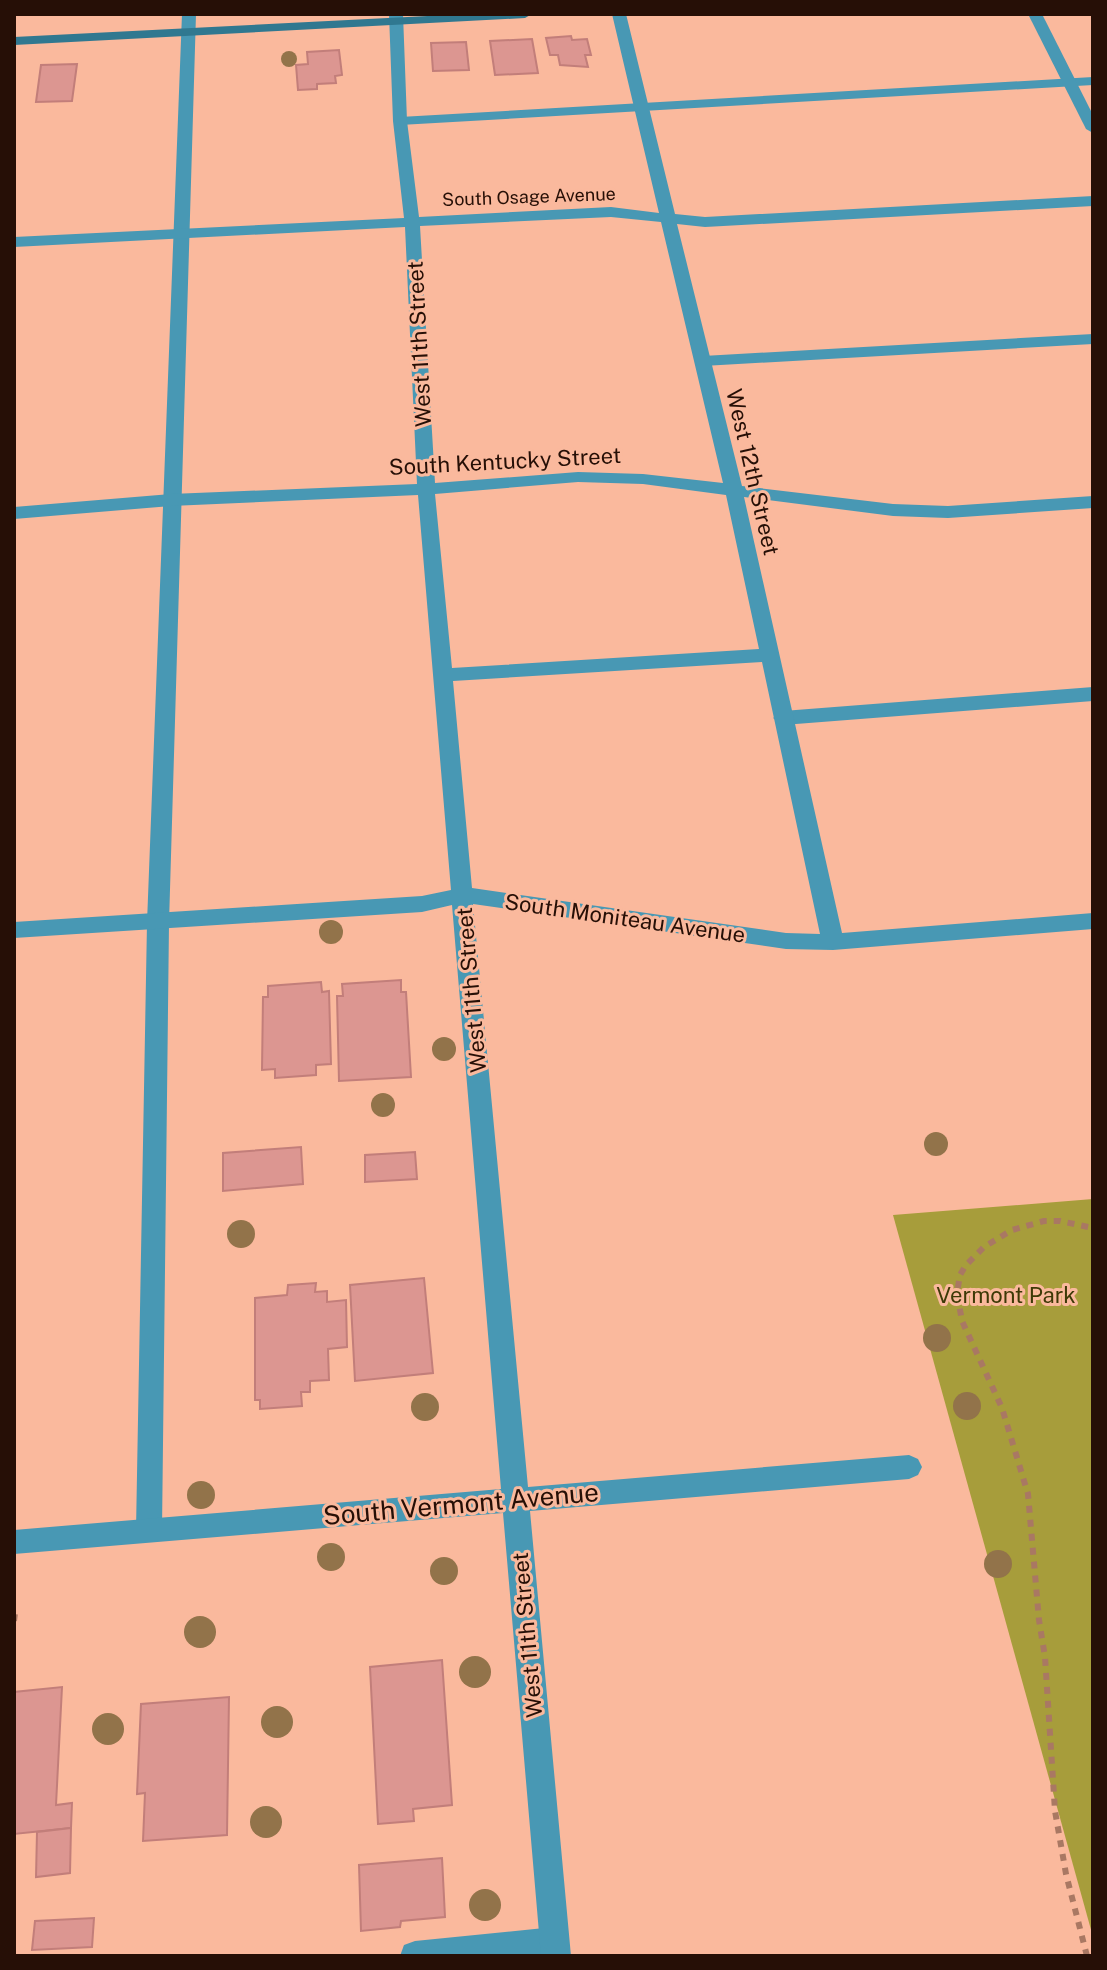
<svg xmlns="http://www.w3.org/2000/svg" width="1107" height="1970" font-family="'Public Sans',sans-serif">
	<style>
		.green { fill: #a79d3b }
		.building { fill: #dc9691; stroke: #c27e7a; stroke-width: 2 }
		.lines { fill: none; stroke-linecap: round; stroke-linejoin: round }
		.path { stroke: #a97863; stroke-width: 6; stroke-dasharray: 7 7; stroke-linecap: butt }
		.service { fill: #4898b4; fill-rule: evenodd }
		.minor { fill: #4898b4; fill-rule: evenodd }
		.secondary { fill: #307890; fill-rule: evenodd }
		.tree { fill: #92734a }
		.labels { text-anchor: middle; stroke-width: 6; stroke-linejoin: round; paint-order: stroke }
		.far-street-label { font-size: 18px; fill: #260f06; stroke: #fab99d }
		.street-label { font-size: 22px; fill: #260f06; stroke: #fab99d }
		.park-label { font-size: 22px; fill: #3d3906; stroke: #fab99d }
		.near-street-label { font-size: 26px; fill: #260f06; stroke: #fab99d }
	</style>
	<rect width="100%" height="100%" fill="#fab99d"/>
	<polygon class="green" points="1093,1199 1093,1937 893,1215"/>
	<g class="building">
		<polygon points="571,36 572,40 587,39 591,55 585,55 588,67 560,65 558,55 550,55 546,38"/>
		<polygon points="532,39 538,73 495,75 490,41"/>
		<polygon points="466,42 469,70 433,71 431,43"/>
		<polygon points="339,50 342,75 335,76 336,83 317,84 317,89 298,90 296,65 308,64 307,52"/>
		<polygon points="77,64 72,101 36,102 41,65"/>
		<polygon points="401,980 401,992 406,992 411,1077 339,1081 337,996 343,996 342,984"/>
		<polygon points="321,982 322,992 329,991 331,1064 316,1065 316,1075 275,1078 275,1069 262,1070 263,997 268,997 268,986"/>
		<polygon points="301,1147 303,1184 223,1191 223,1153"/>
		<polygon points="415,1152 417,1179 365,1182 365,1155"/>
		<polygon points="424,1278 433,1373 355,1381 350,1285"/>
		<polygon points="316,1283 315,1292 327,1291 327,1302 346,1300 347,1347 328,1349 329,1380 310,1381 310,1392 301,1392 302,1406 260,1409 260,1400 255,1400 255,1298 287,1295 288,1285"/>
		<polygon points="442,1660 452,1805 413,1809 414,1821 378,1824 370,1667"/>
		<polygon points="62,1687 56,1805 72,1803 71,1828 14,1834 14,1692"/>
		<polygon points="229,1697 227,1835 143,1841 145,1793 137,1794 141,1704"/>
		<polygon points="71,1828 70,1873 36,1877 37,1832"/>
		<polygon points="442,1858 445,1917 401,1921 400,1927 361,1931 359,1865"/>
		<polygon points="94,1918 92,1947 32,1950 35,1921"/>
	</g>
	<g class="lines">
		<g class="path">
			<polyline points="14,1621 15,1613"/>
			<polyline points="1087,1956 1066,1874 1055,1811 1045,1657 1039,1620 1028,1494 1002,1408 962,1321 957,1293 960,1275 966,1265 984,1247 1012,1230 1044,1221 1060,1221 1093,1228"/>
		</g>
		<g class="service">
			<polygon points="182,14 196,14 169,923 162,1530 158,1539 149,1542 140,1539 136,1530 147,923"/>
			<polygon points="1093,77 1093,85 400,125 393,121 400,117"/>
			<polygon points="1093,334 1093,344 703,366 695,361 703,356"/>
			<polygon points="1093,687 1093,701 783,725 773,718 783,711"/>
			<polygon points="554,1927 565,1931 569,1942 565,1953 557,1956 400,1956 404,1945 415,1941"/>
		</g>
		<g class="minor">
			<path d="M389 14H403L407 121 419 217 611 207 659 213 612 14H626L675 214 705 217 1093 196V206L705 227 677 224 742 486 893 504 948 506 1093 496V508L948 518 893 516 744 497 842 933 1093 913V929L833 950 786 949 473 904 528 1487 909 1455 918 1459 922 1467 918 1475 909 1479 530 1511 571 1956H541L503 1513 14 1554V1530L501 1489 452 905 422 912 14 938V922L422 896 451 890 418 495 171 506 14 519V507L171 494 417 484 405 227 14 247V237L404 218 393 121ZM611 217 661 222 723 483 643 474 578 472 435 483 420 226ZM578 482 643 484 726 495 759 649 452 668 435 494ZM762 662 820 934 786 933 472 888 453 681Z"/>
			<polygon points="1028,14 1042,14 1093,115 1093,133 1086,129"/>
		</g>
		<polygon class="secondary" points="467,14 532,14 525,18 14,45 14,37"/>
	</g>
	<g class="tree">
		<circle cx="289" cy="59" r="8"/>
		<circle cx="331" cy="932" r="12"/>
		<circle cx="444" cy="1049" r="12"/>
		<circle cx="383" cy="1105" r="12"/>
		<circle cx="936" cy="1144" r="12"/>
		<circle cx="241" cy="1234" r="14"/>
		<circle cx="937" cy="1338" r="14"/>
		<circle cx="967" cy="1406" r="14"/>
		<circle cx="425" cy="1407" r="14"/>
		<circle cx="201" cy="1495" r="14"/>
		<circle cx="331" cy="1557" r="14"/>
		<circle cx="998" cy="1564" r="14"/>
		<circle cx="444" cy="1571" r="14"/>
		<circle cx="200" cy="1632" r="16"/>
		<circle cx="475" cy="1672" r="16"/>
		<circle cx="277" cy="1722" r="16"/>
		<circle cx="108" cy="1729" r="16"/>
		<circle cx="266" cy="1822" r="16"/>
		<circle cx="485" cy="1905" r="16"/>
	</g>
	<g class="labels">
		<g class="far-street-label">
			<text transform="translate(529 197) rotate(-2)" y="6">South Osage Avenue</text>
		</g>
		<g class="street-label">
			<text transform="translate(419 344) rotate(-93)" y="8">West 11th Street</text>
			<text transform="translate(505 461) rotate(-3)" y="8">South Kentucky Street</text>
			<text transform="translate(753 472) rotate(77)" y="8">West 12th Street</text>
			<text transform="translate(625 918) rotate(8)" y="8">South Moniteau Avenue</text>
			<text transform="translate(471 990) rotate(-95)" y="8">West 11th Street</text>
			<text transform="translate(527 1635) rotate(-95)" y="8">West 11th Street</text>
		</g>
		<g class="park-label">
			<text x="1006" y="1303">Vermont Park</text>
		</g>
		<g class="near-street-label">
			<text transform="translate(461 1504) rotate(-5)" y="9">South Vermont Avenue</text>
		</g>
	</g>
	<rect width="1107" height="1970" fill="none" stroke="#260f06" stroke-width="32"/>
</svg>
